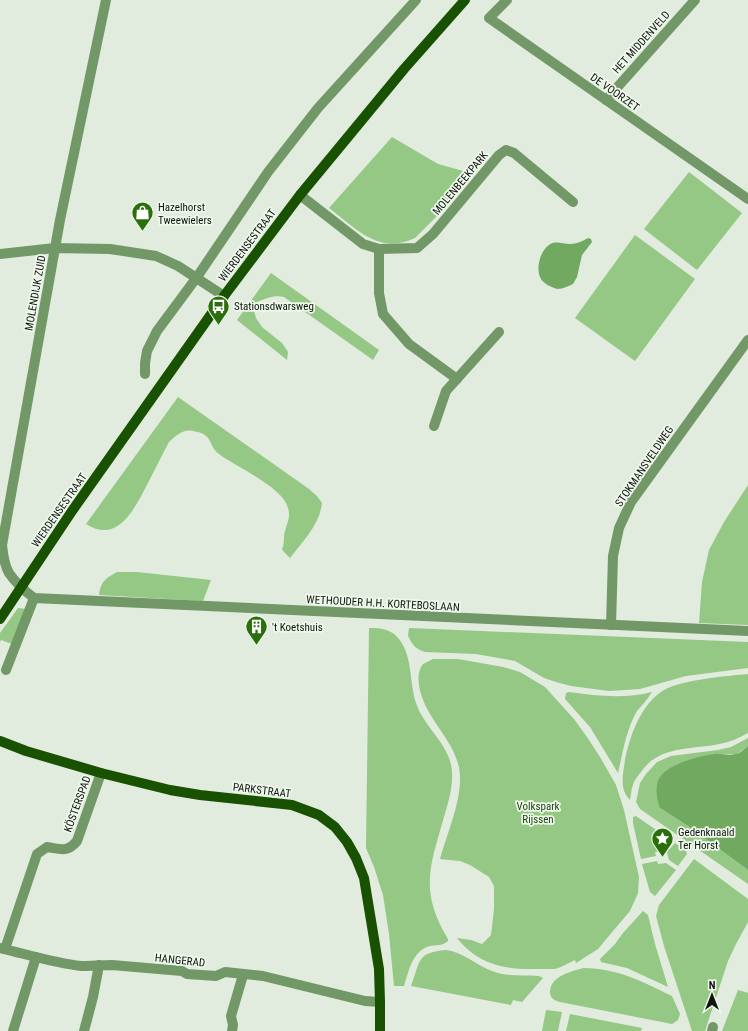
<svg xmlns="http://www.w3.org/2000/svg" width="748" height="1031" font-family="'Roboto Condensed',sans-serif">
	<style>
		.green { fill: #94c884 }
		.water { fill: #71a960 }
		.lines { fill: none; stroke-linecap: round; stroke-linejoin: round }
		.minor { stroke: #739868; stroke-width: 10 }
		.major { stroke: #185100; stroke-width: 10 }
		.labels { text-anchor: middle; stroke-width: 3.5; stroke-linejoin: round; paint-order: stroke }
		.street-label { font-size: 11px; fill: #111410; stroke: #eef8eb }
		.poi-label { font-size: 11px; fill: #111410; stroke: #eef8eb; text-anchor: start }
		.park-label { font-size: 11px; fill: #1f4512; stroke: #eef8eb }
	</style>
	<rect width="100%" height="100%" fill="#e1ebde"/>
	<g class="green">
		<path d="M392 137 438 164 474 174 453 200 415 238C378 255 357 229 329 208Z"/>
		<polygon points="689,172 742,213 697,270 644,229"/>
		<polygon points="635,235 695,279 635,361 575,318"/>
		<path d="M271 273 379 350 373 360 284 297C274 295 267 298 257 302L254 311 256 318 262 327 282 343 288 352 287 360 237 320Z"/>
		<path d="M178 397 309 489 317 496 322 503C320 524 303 541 290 558L284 552 282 549C285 543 283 538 285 531 287 523 291 517 288 508 283 487 236 467 219 454 208 446 214 434 193 431 183 429 177 435 169 442 162 455 155 469 148 483 135 507 119 545 86 524Z"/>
		<polygon points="748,485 748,625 699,623 702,582 709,550 724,522"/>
		<path d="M117 572H137L211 580 203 601 99 595C101 581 105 579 117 572Z"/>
		<polygon points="18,608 26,609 12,644 1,640 0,642 0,633"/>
		<path d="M369 628C381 628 391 629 399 639 413 657 409 682 416 703 424 728 451 745 452 772 453 787 448 803 444 817 430 866 419 891 448 939V941C443 946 436 945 430 946 412 951 409 971 404 986H394L389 934 383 895 374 867 366 848Z"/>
		<path d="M409 628 748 642V668L686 676 640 689 609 691 571 686 556 682 544 678 515 661 476 654 425 652C415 649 412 644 408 636Z"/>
		<path d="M433 659H458L503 667 520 672 545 687 574 719 587 737 600 757 616 785 624 810 639 877 638 893 630 911 613 931 598 949 576 963 575 960C568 963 562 967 555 969 549 969 542 969 536 969 505 970 477 964 457 938L471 940 482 944 491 935 494 909V886L489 877 470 865 460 861 440 859C447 834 461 802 460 776 459 742 424 720 419 685 418 677 418 671 423 664Z"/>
		<path d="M748 674V733C739 738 730 742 719 744 692 750 659 745 641 772 638 776 634 780 633 785 631 790 631 795 630 800 619 789 623 775 625 760 630 735 641 704 664 690 681 680 727 676 748 674Z"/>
		<path d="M569 692C597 696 625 699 652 692 648 699 642 705 637 711 626 730 623 752 618 773L590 727 565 699 566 693Z"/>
		<polygon points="748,738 748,746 737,754 714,754 676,765 660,808 688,826 748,870 748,884 640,809 636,802 640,783 646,774 657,762 671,756 718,750 731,747"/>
		<polygon points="636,816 672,841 664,851 655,852 656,856 641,859 633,823 633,817"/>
		<polygon points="675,843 686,851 687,854 678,866 669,860 667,852"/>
		<polygon points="694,859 748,899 748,922 736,944 728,961 705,1031 692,1031 664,946 656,916 659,905"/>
		<polygon points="657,861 658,864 666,863 676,870 655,896 650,892 642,864"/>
		<polygon points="643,911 648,915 655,944 668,987 627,968 601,962 600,959 615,944 623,933"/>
		<path d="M446 950C463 952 476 965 492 971 507 977 522 975 539 976L543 978 522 1002 513 1000 511 1005 411 986C421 960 416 953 446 950Z"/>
		<path d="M584 968C617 968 643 982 672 996L680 1014 678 1020 672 1024 560 1002C555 1001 550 998 550 992 550 976 572 971 584 968Z"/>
		<polygon points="738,990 748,993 748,1031 722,1031"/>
		<polygon points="546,1010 562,1012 558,1031 542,1031"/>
		<polygon points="570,1014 642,1028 641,1031 566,1031"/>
	</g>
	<g class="water">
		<path d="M588 238 591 239 592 242 582 255 577 277 573 284C568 286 563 289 558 289 552 288 542 283 540 277 536 268 540 251 549 245 555 240 563 244 570 244 576 244 583 241 588 238Z"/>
		<path d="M748 746V870L688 826 660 808C657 799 655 791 658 781 663 765 699 756 714 754 721 753 728 756 735 754 740 754 744 749 748 746Z"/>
	</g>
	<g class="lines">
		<g class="minor">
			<path d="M106 0 60 220 2 545C3 554 4 565 9 573 15 582 26 592 34 598L748 631"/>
			<polyline points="507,0 489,18 748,199"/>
			<polyline points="606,100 695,0"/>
			<polyline points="300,195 363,244 379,249 417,248 433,234 499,155 506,150 514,153 573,202"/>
			<polyline points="379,249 379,293 383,314 409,344 457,379"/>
			<polyline points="0,254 55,248 110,249 156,256 178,266 224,296"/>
			<polyline points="145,374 145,363 147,351 157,331 197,277 268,172 318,108 416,0"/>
			<polyline points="434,426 446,391 499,332"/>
			<polyline points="611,625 613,556 619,528 631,502 748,340"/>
			<polyline points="6,670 34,598"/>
			<path d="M0 948C26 954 54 963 81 966 91 966 102 965 112 965 136 967 159 969 182 971L187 974 216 976 225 972 263 976 365 1001 380 1002"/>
			<path d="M5 949 37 854 47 847C61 849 67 853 77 841L101 773"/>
			<polyline points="13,1031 36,957"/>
			<polyline points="84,1031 93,997 99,965"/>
			<polyline points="232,1031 233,1025 231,1016 243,975"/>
			<polyline points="712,1031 713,1027"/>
		</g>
		<g class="major">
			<polyline points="0,619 72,511 224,296 300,195 404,69 465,0"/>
			<polyline points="0,741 26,751 101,773 170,790 200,795 292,805 319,815 335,827 347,842 356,858 364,878 379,969 380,1002 380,1031"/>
		</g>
	</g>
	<defs>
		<symbol id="shop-pin" viewBox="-11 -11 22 30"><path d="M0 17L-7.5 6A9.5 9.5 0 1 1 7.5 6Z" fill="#2a6f0b" stroke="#eef8eb"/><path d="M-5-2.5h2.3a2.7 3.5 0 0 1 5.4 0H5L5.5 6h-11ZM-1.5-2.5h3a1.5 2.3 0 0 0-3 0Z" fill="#fff"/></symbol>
		<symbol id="bus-pin" viewBox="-11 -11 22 30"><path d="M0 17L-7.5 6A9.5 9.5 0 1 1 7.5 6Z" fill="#2a6f0b" stroke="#eef8eb"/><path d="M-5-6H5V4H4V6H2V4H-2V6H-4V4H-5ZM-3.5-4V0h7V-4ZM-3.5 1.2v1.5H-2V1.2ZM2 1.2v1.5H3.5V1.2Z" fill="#fff"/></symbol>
		<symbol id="building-pin" viewBox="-11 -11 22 30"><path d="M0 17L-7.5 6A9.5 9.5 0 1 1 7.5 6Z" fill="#2a6f0b" stroke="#eef8eb"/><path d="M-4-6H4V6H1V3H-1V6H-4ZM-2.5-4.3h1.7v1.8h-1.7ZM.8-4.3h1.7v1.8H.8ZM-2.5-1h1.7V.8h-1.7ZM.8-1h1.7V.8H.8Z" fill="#fff"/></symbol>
		<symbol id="sight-pin" viewBox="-11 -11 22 30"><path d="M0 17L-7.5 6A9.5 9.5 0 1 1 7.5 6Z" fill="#2a6f0b" stroke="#eef8eb"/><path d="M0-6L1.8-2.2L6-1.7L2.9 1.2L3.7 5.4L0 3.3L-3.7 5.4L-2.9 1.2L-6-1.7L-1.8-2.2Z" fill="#fff"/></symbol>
	</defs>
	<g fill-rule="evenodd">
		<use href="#shop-pin" x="130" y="200" width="25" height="34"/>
		<use href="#bus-pin" x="206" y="294" width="25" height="34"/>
		<use href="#building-pin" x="244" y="614" width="25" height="34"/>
		<use href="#sight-pin" x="650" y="826" width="25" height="34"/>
	</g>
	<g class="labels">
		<g class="street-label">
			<text transform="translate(641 42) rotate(-48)" y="4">HET MIDDENVELD</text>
			<text transform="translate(615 92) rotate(35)" y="4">DE VOORZET</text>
			<text transform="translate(460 183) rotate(-50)" y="4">MOLENBEEKPARK</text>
			<text transform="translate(247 245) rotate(-53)" y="4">WIERDENSESTRAAT</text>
			<text transform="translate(35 293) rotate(-80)" y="4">MOLENDIJK ZUID</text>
			<text transform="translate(644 466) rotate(-56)" y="4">STOKMANSVELDWEG</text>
			<text transform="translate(59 510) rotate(-55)" y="4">WIERDENSESTRAAT</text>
			<text transform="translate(383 603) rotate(3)" y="4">WETHOUDER H.H. KORTEBOSLAAN</text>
			<text transform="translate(262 790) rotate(7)" y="4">PARKSTRAAT</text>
			<text transform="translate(77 804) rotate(-70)" y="4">KÖSTERSPAD</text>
			<text transform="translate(180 960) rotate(6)" y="4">HANGERAD</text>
		</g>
		<g class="poi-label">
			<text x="158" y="211">Hazelhorst<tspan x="158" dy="13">Tweewielers</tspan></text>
			<text x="234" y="310">Stationsdwarsweg</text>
			<text x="272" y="631">'t Koetshuis</text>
			<text x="678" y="836">Gedenknaald<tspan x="678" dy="13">Ter Horst</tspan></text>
		</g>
		<g class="park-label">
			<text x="538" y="810">Volkspark<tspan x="538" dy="13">Rijssen</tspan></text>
		</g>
	</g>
	<g transform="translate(712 995)" stroke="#eef8eb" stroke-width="3" paint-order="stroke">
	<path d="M0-3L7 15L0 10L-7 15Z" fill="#111410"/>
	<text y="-6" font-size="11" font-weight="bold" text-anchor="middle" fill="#111410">N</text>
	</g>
</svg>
